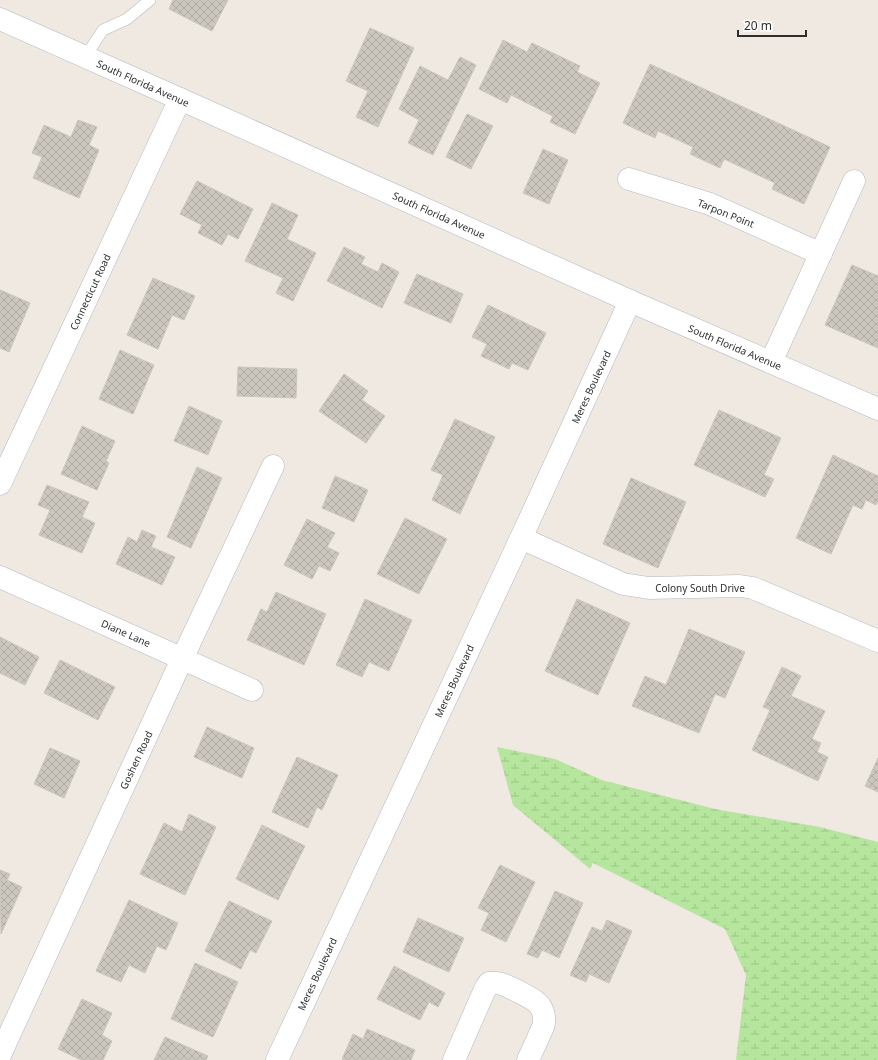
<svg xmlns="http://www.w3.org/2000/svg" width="878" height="1060" font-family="'Noto Sans',sans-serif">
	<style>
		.wetland { fill: url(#wetland-marsh) }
		.building { fill: url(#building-cross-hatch); stroke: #cbc5ba }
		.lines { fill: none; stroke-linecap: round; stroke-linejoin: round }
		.lane-casing { stroke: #b4b7c1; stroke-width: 12 }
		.street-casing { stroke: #b4b7c1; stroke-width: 23 }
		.secondary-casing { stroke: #b4b7c1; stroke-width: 23 }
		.lane { stroke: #fff; stroke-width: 11 }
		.street { stroke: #fff; stroke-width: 22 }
		.secondary { stroke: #fff; stroke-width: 22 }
		.labels { text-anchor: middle; stroke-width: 3.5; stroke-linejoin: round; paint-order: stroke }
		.street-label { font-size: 10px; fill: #2e2e2e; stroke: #fff }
	</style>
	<defs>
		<pattern id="wetland-marsh" width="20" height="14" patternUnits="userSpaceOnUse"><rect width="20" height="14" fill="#b6e59e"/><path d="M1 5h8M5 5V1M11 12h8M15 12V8" fill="none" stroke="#9dc588"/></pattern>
		<pattern id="building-cross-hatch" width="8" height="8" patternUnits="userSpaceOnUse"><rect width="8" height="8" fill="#cbc7bf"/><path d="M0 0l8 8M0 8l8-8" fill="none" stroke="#afaba4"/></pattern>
	</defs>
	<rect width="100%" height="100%" fill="#efe9e1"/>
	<polygon class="wetland" points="497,747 555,759 602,780 715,809 820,827 878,842 878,1060 736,1060 746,975 725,929 593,863 590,869 513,805"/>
	<g class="building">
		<polygon points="173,0 228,0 212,31 169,9"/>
		<polygon points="370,28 414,48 378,127 356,117 368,91 346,81"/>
		<polygon points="503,40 527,52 532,43 580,66 577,72 600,83 575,134 550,122 553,116 511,95 507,103 479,89"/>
		<polygon points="460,57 476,65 433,155 408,143 419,120 399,109 420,66 448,80"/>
		<polygon points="650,64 830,147 804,204 772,189 775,183 724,159 720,168 690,154 693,147 658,131 655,138 623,123"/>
		<polygon points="467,114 493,126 471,169 446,157"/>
		<polygon points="78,120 97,127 89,145 99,150 79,198 33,178 42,157 32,153 44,125 71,137"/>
		<polygon points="543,149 568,160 549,204 523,193"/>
		<polygon points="197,181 253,209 238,239 228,234 222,245 198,233 202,225 180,214"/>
		<polygon points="272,203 298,215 287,239 316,253 293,301 276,293 283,278 245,261"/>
		<polygon points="344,247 365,257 361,264 378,272 382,263 399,272 382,308 327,281"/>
		<polygon points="852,265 878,276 878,348 825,325"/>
		<polygon points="417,274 463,294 451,323 404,303"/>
		<polygon points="153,278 195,296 184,320 172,315 158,349 127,335"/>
		<polygon points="0,290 30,303 9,352 0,348"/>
		<polygon points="488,305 546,333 528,370 512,363 509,369 481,356 487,344 472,337"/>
		<polygon points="120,350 154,365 133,414 99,399"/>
		<polygon points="238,367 297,369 296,398 237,396"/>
		<polygon points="344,374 368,391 362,400 385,416 366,443 319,411"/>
		<polygon points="189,406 222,421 208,455 174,441"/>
		<polygon points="719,410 781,438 764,475 774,479 765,497 694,465"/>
		<polygon points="455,419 495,437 460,514 432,500 443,475 431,470"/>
		<polygon points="82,426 115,441 106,461 109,463 97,490 61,474"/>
		<polygon points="833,455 878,476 878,501 876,505 866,500 862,509 853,505 831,554 796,538"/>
		<polygon points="197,467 222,478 191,548 167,537"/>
		<polygon points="335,476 368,490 354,522 322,508"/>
		<polygon points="631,478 686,502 658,568 603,544"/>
		<polygon points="47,485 89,502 82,517 95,523 82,553 39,535 50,510 38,505"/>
		<polygon points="405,518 447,539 419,594 377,574"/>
		<polygon points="307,519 335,533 327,547 339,553 330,571 319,566 312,579 284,565"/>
		<polygon points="142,530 156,536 151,547 175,557 162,585 116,564 128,537 137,542"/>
		<polygon points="276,592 326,614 304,665 247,640 261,609 267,612"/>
		<polygon points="365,599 412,620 389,671 369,662 362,677 336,665"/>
		<polygon points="577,599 630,623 598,695 545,671"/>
		<polygon points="689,629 745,652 725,698 715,694 699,733 632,706 645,676 666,685"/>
		<polygon points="0,637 39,657 25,685 0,673"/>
		<polygon points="60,660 115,687 98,720 44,693"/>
		<polygon points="782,667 801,676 791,696 825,711 812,739 821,743 817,752 828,757 818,781 752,750 770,710 763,707"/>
		<polygon points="207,727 254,748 242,778 194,757"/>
		<polygon points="50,748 80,761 64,798 34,784"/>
		<polygon points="297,757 338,775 322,810 317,807 308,828 272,812"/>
		<polygon points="878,758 878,792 865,786"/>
		<polygon points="189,814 216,827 185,895 140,874 164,823 182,832"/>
		<polygon points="262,825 305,846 278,900 236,879"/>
		<polygon points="500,865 535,882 506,942 481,930 489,913 478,908"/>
		<polygon points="0,870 10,874 7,880 22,887 1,934"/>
		<polygon points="555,891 583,903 559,958 542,950 538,958 527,954"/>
		<polygon points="129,900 178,923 166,950 157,946 145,973 129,965 121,982 96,971"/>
		<polygon points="229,901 272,921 256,953 250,950 241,969 205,951"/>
		<polygon points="418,918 464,938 449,972 403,952"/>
		<polygon points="607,920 632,931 609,983 589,974 586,982 570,975 592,927 602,931"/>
		<polygon points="195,963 238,982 213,1037 171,1019"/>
		<polygon points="394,966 445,993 438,1007 429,1002 420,1020 377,999"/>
		<polygon points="82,999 112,1013 102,1035 112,1041 103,1060 81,1060 58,1049"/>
		<polygon points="367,1029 415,1050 411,1060 344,1060 342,1059 353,1034 363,1039"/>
		<polygon points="165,1037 208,1056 206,1060 154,1060"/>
	</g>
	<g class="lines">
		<defs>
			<polyline id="lane" points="85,57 103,30 127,19 150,0"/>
			<g id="street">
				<polyline points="629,179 710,204 821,254"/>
				<polyline points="771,362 854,181"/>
				<polyline points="0,484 180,99"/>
				<polyline points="521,538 623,584 649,588 740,586 753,588 878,641"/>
				<polyline points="0,577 252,690"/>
				<polyline points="0,1055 182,659 273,466"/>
				<path d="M454 1060 486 987 489 983C493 982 497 983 502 984 509 987 536 999 540 1006 544 1012 545 1020 543 1027L528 1060"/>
			</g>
			<g id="secondary">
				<polyline points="0,19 180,99 630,301 878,409"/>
				<polyline points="277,1060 521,538 630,301"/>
			</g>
		</defs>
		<use href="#lane" class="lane-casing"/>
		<use href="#street" class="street-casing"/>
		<use href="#secondary" class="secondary-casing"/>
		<use href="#lane" class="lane"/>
		<use href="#street" class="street"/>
		<use href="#secondary" class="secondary"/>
	</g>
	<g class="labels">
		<g class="street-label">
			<text transform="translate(143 83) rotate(24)" y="4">South Florida Avenue</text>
			<text transform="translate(726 213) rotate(22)" y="4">Tarpon Point</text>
			<text transform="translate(439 215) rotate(24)" y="4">South Florida Avenue</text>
			<text transform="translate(90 292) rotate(-65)" y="4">Connecticut Road</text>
			<text transform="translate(735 347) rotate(23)" y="4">South Florida Avenue</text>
			<text transform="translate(591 387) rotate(-65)" y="4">Meres Boulevard</text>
			<text x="700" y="592">Colony South Drive</text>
			<text transform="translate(126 633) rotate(24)" y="4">Diane Lane</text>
			<text transform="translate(454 681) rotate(-65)" y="4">Meres Boulevard</text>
			<text transform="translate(136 760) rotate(-65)" y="4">Goshen Road</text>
			<text transform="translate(317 974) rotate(-65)" y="4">Meres Boulevard</text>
		</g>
	</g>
	<path d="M738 30v6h68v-6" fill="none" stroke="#2e2e2e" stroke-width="2"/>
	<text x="744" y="30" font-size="12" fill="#2e2e2e" stroke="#ffffff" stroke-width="3" paint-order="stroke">20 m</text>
</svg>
